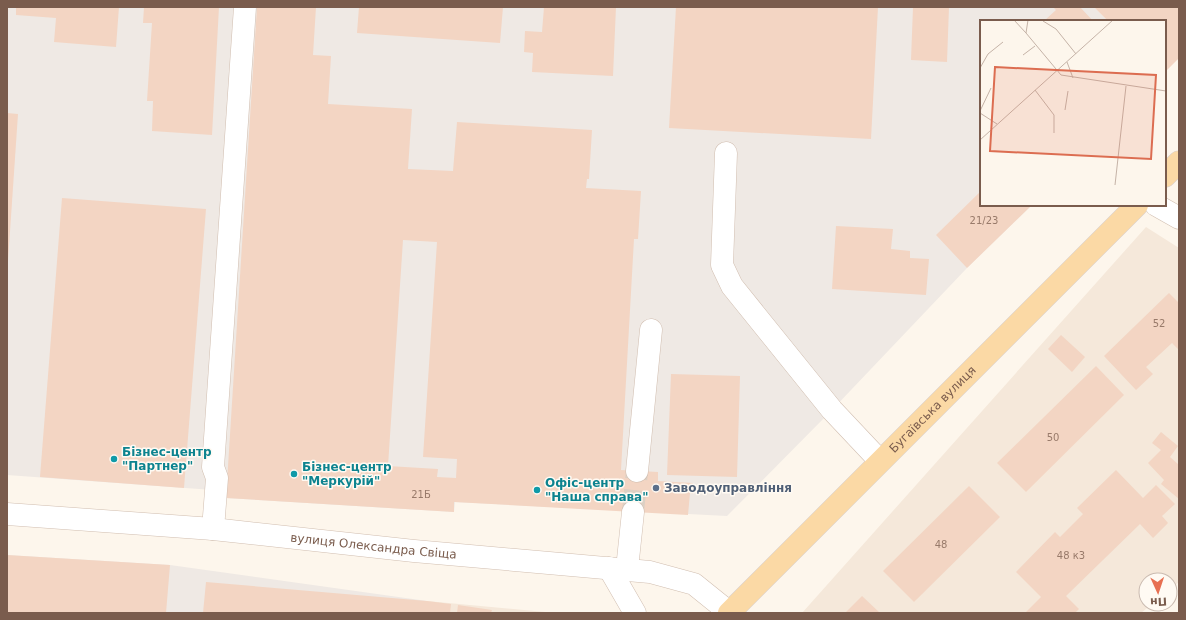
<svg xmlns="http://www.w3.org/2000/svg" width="1186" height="620" font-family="'DejaVu Sans',sans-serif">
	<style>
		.residential { fill: #f5e8da }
		.industrial { fill: #efe9e4 }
		.building { fill: #f3d5c3; fill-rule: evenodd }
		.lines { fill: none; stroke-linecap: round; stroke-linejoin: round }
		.minor-tunnel { stroke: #dcd0c4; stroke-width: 22; stroke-dasharray: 22 11; stroke-linecap: butt }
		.minor-casing { stroke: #d1beb0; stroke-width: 23 }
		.major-casing { stroke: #dad1cd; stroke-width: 23 }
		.minor { stroke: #fff; stroke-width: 22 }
		.major { stroke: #fbd9a5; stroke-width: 22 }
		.culture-dot { fill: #0f9aa8; stroke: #fffaf3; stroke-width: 1.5 }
		.service-dot { fill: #5c6f8a; stroke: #fffaf3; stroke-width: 1.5 }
		.labels { text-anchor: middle; stroke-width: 3; stroke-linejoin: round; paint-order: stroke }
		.number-label { font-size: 10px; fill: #987a6a }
		.street-label { font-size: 12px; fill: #7a5c4d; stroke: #fffaf3 }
		.culture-label { font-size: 12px; font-weight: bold; fill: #0d838f; stroke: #fffaf3; text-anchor: start }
		.service-label { font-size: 12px; font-weight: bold; fill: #4e5e75; stroke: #fffaf3; text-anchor: start }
		.inset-road { fill: none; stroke: #c5b3a7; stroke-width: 1 }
		.view { fill: #dc6d51; fill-opacity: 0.15; stroke: #dc6d51; stroke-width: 2 }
		.inset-edge { fill: none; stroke: #7a5c4d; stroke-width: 2 }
	</style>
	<rect width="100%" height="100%" fill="#fdf6ec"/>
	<g class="residential">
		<polygon points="1146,227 1179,248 1179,582 1170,589 1170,580 1146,580 1146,604 1152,604 1141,613 802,613"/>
		<polygon points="427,601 556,613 425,613"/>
	</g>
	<g class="industrial">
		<polygon points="7,7 1094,7 1108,21 981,21 981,205 1032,205 967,268 832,410 727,516 455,502 454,512 226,498 213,490 7,475"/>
		<polygon points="7,555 170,565 427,601 425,613 7,613"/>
	</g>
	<g class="building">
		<polygon points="16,7 119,7 116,47 54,42 56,18 16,15"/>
		<polygon points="144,7 219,7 212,135 152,131 153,101 147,101 152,23 143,23"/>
		<path d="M257 7H316L313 55 331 56 328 104 412 109 408 169 453 171 457 122 592 130 589 179H587L586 188 641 191 638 239H634L621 470 658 472V481L693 483V494L690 493 688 515 454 502V512L226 498ZM403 240 437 242 423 457 457 459 456 478 437 477 438 469 388 466Z"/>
		<polygon points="359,7 503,7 500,43 357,33"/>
		<polygon points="544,7 616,7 613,76 532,72 533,53 524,52 525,31 542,32"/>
		<polygon points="676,7 878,7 871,139 669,128"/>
		<polygon points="913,7 949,7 947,62 911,60"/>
		<polygon points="1053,7 1080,7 1093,21 1044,21 1056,10"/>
		<polygon points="1094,7 1179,7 1179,58 1165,72 1165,21 1108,21"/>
		<polygon points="7,113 18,114 8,261 7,261"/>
		<polygon points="981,191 981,205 1032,205 967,268 936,235"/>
		<polygon points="62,198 206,209 184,488 40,477"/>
		<polygon points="836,226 893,229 891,249 910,251 910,258 929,259 926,295 832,289"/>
		<polygon points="1169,293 1179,303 1179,350 1172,343 1146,367 1153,374 1136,390 1104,356"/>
		<polygon points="1061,335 1085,357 1072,372 1048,349"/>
		<polygon points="1096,366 1124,395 1026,492 997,463"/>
		<polygon points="671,374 740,376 737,477 667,475"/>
		<polygon points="1161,432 1178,446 1170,457 1179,465 1179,499 1161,484 1164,480 1148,463 1161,450 1152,443"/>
		<polygon points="1116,470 1143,498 1156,485 1175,504 1162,516 1168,523 1153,538 1140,524 1066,596 1079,609 1075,613 1025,613 1041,597 1016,572 1055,532 1060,537 1083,514 1077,508"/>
		<polygon points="969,486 1000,517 914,602 883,571"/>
		<polygon points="7,555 170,565 166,613 7,613"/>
		<polygon points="206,582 427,601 451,604 450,613 203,613"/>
		<polygon points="862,596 880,613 845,613"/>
		<polygon points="458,605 492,610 491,613 457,613"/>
	</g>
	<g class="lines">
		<polyline class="minor-tunnel" points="633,512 637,471"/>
		<defs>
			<g id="minor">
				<polyline points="726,153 722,265 732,286 832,410 880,461"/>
				<polyline points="1156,205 1179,218"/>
				<polyline points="637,471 651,330"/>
				<path id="s1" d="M7 514 213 529 414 551 650 572 694 584 730 613"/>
				<polyline points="213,529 217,478 213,467 245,7"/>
				<polyline points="609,568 635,613"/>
				<polyline points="627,569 633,512"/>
			</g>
			<g id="major">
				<polyline points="1165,176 1179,162"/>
				<path id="s2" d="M729 613 1137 205"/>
			</g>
		</defs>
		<use href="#minor" class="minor-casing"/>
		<use href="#major" class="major-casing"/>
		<use href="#minor" class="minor"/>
		<use href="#major" class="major"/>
	</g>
	<g class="culture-dot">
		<circle cx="114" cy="459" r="4"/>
		<circle cx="294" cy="474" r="4"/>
		<circle cx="537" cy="490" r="4"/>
	</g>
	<circle class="service-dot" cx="656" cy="488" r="4"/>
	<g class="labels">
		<g class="number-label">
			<text x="984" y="224">21/23</text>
			<text x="1159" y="327">52</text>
			<text x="1053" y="441">50</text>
			<text x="421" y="498">21Б</text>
			<text x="941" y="548">48</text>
			<text x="1071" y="559">48 к3</text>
		</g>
		<g class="street-label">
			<text dy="4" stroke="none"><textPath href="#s2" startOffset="288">Бугаївська вулиця</textPath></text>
			<text dy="4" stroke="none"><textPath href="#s1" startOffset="368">вулиця Олександра Свіща</textPath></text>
		</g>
		<g class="culture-label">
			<text x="122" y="456">Бізнес-центр<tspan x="122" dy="14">"Партнер"</tspan></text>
			<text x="302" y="471">Бізнес-центр<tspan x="302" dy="14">"Меркурій"</tspan></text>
			<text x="545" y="487">Офіс-центр<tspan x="545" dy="14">"Наша справа"</tspan></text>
		</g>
		<g class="service-label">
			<text x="664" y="492">Заводоуправління</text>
		</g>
	</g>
	<g transform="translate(980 20)">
		<rect width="186" height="186" fill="#fdf6ec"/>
		<path class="inset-road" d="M34 0 46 13M48 0 46 13 81 55 186 71M63 1 76 9 96 34M43 35 55 26M87 42 93 58M0 48 8 34 23 22M55 70 74 95V113M85 90 88 71M0 91 11 68M0 93 17 104M0 120 133 0M135 165 146 66"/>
		<path class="view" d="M15 47 176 55 171 139 10 131Z"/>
		<rect width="186" height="186" class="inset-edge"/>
	</g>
	<rect width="1186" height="620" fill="none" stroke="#7a5c4d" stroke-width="16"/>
	<g transform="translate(1158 592) rotate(177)"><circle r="19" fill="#fffaf3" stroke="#cabbb1"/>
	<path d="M0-3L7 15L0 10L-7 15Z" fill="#e76f51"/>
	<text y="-6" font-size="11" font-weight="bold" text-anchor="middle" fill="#7a5c4d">Пн</text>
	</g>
</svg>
